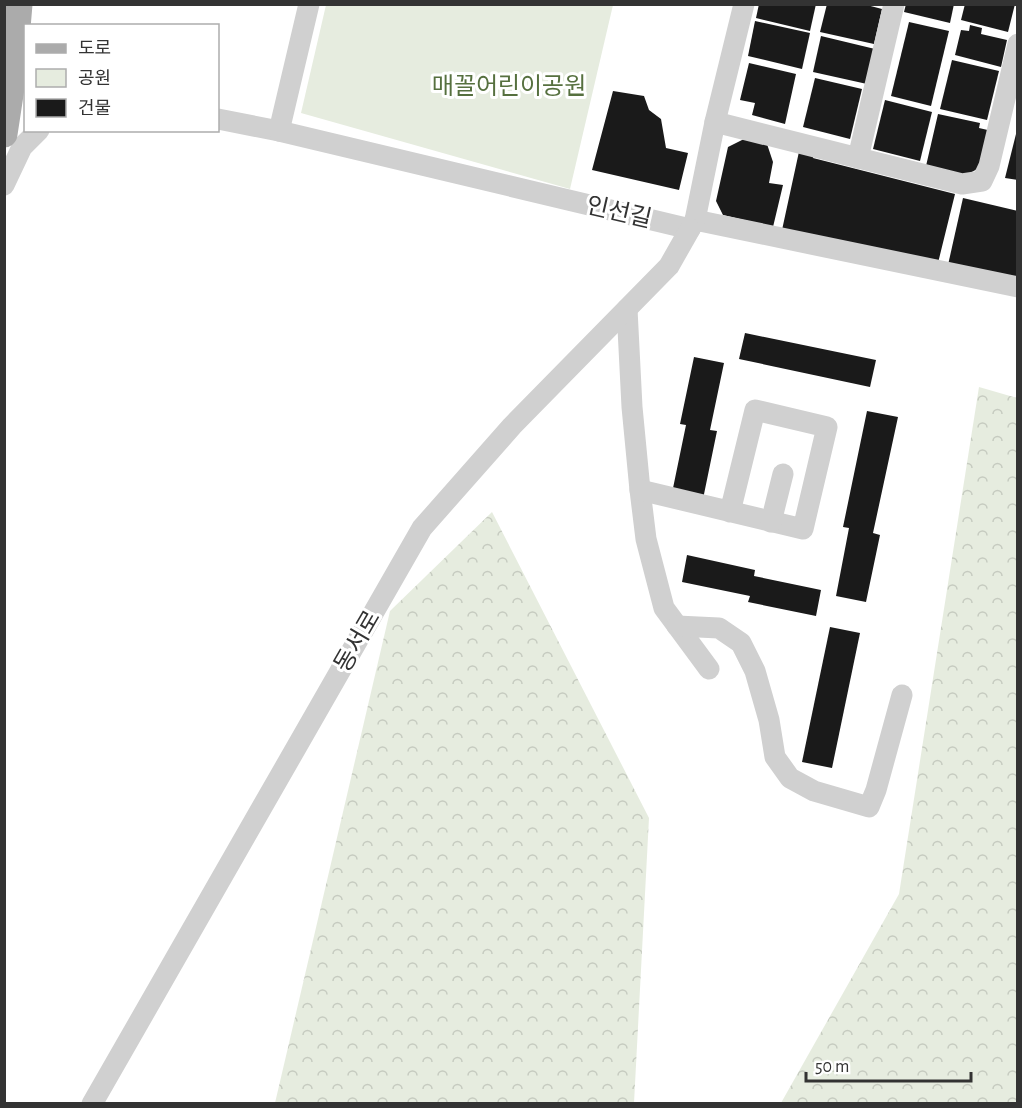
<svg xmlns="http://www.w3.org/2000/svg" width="1022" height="1108" font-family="'Alegreya Sans','Noto Sans KR',sans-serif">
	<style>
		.green { fill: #e6ecdf }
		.forest { fill: url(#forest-crowns) }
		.building { fill: #1a1a1a }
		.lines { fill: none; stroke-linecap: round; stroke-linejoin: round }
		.minor { stroke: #d0d0d0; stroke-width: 21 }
		.major { stroke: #ababab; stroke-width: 27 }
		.labels { text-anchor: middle; stroke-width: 6; stroke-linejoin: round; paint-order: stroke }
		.park-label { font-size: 24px; fill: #56703f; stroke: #fff }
		.street-label { font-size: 24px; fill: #333; stroke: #fff }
	</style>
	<defs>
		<pattern id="forest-crowns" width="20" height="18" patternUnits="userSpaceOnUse" patternTransform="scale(1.5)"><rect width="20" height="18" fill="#e6ecdf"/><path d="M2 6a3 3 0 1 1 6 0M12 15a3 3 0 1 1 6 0" fill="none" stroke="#c6cbc0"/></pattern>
	</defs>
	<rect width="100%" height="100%" fill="#fff"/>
	<polygon class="green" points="326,5 613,5 570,189 301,113"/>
	<g class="forest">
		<polygon points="979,387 1017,398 1017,1103 781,1103 899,894"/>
		<polygon points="492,512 649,818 634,1103 637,1103 275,1103 390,611"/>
	</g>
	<g class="building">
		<polygon points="759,4 816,4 810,31 756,18"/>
		<polygon points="827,4 863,4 882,9 874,44 820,32"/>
		<polygon points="906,4 954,4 950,23 904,12"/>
		<polygon points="965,4 1015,4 1008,32 961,20"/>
		<polygon points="755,21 810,33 802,69 748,56"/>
		<polygon points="909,22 949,31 931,106 891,96"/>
		<polygon points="970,25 982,28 981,34 1007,40 1001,67 955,55 961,30 969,31"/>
		<polygon points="821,36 875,49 867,84 813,72"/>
		<polygon points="952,60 999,71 987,120 940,109"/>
		<polygon points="749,63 796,74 785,124 752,115 755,103 740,100"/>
		<polygon points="815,78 862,89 850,139 803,127"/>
		<polygon points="613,91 644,96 649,110 661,119 666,148 688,153 679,190 592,170"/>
		<polygon points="885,100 932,112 920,161 873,149"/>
		<polygon points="938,114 980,123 979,128 992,131 984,165 965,176 926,166"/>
		<polygon points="1017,130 1018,130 1018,180 1005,178"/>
		<polygon points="746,138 767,144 773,162 769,183 783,185 773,227 723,215 716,201 728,147"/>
		<polygon points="800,147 815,150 813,158 955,194 937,267 782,230"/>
		<polygon points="963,198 1018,211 1018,282 948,265"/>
		<polygon points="745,333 876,360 870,387 739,359"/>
		<polygon points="694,357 724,363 710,430 717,431 703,499 672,493 686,425 680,424"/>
		<polygon points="867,411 898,417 873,533 880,535 866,602 836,596 849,528 843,527"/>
		<polygon points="687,555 755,570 754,576 821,590 816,616 748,602 750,596 682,582"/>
		<polygon points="830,627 860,633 832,768 802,762"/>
	</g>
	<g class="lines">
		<g class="minor">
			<polyline points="218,119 279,131 690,229 695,220 1018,287"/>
			<polyline points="715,122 962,184 982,181 989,166 1018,44"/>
			<polyline points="279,131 309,4"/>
			<polyline points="858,158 894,4"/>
			<polyline points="4,185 22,147 39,130"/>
			<polyline points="695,220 715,122 744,4"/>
			<polyline points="627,309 632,407 640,490 646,539 664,608 709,669"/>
			<polyline points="640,490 803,529 827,427 755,410 730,512"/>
			<polyline points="771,522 783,474"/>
			<polyline points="677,626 719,628 741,643 755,671 769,720 775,757 790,778 814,791 869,807 876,790 902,695"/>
			<polyline points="92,1104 422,528 512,426 669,266 690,229"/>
		</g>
		<polyline class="major" points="4,134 13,75 19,4"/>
	</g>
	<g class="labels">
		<g class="park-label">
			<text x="509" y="94">매꼴어린이공원</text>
		</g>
		<g class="street-label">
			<text transform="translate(619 212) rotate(13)" y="8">인선길</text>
			<text transform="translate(357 641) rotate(-60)" y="8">동서로</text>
		</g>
	</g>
	<rect width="1022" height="1108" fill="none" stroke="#333333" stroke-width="12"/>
	<rect x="24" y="24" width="195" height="108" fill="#ffffff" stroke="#adadad" stroke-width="1.5"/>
	<rect x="36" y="44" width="30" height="9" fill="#ababab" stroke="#adadad" stroke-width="1.5"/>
	<text x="78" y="54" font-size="18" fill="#333333">도로</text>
	<rect x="36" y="69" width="30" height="18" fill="#e6ecdf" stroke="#adadad" stroke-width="1.5"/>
	<text x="78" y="84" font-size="18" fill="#333333">공원</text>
	<rect x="36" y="99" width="30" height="18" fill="#1a1a1a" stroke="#adadad" stroke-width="1.5"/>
	<text x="78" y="114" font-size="18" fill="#333333">건물</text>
	<path d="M806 1072v9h165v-9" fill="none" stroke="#333333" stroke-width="3"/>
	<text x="815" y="1072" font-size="18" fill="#333333" stroke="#ffffff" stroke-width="4.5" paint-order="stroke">50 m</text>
</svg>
